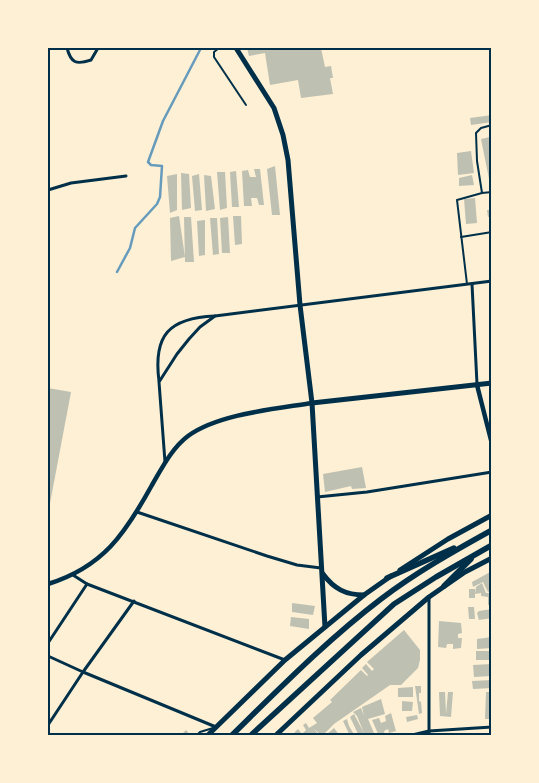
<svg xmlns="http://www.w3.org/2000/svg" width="539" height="783" font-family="'Varela Round',sans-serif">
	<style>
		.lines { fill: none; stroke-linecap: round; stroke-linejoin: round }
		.stream { stroke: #669bbc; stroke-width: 2.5 }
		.building { fill: #bec0b2 }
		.service { stroke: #003049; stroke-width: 2 }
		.minor { stroke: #003049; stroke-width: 3 }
		.tertiary { stroke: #003049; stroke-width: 4.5 }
		.secondary { stroke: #003049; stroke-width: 5 }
		.trunk { stroke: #003049; stroke-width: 5.5 }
		.neatline { fill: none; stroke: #003049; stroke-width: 2 }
	</style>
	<rect width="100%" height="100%" fill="#fdf0d5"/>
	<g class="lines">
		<polyline class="stream" points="117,272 130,248 135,228 157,204 160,197 162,166 151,165 148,162 163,121 201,48"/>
	</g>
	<g class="building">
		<polygon points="247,48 321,48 325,67 331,66 333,78 330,78 333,94 301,98 298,80 270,85 265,53 249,56"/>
		<polygon points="492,115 492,122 471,125 470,118"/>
		<polygon points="490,132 492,132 492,179 489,179 481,139 490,137"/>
		<polygon points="471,151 474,173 458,175 457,153"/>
		<polygon points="275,166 280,215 272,215 267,169"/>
		<polygon points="254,169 260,169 264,205 259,205 257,198 251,198 252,206 244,206 242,171 248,170 250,177 256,177"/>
		<polygon points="236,171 239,207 232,207 230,172"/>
		<polygon points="217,172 225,172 227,208 220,210"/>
		<polygon points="181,173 189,174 191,208 182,210"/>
		<polygon points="177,174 177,210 170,213 167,176"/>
		<polygon points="199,174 202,210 195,211 192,176"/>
		<polygon points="204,175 211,176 215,209 206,211"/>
		<polygon points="472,175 474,185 459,186 459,178"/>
		<polygon points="475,198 477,223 466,224 464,199"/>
		<polygon points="487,210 492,210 492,217 488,217"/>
		<polygon points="179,216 185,257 171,261 170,218"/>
		<polygon points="233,216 241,216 242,244 235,245"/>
		<polygon points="184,217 191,217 194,262 185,262"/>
		<polygon points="228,217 230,253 222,253 220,218"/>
		<polygon points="210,218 217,218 219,254 213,255"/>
		<polygon points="205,220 205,255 199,256 197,221"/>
		<polygon points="48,388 71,392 48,514"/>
		<polygon points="362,467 366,488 352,489 351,486 325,492 323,474"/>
		<polygon points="492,571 492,590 488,592 483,582 473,587 472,582"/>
		<polygon points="482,583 486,593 492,593 492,605 488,605 488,597 481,596 481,593 475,594 476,587"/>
		<rect x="469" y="589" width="6" height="9"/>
		<polygon points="292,603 315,606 313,615 292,612"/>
		<polygon points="468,607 474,607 475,619 469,619"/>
		<polygon points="492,609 492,618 479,620 477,613 479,611"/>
		<polygon points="291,617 309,619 309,629 290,626"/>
		<polygon points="439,621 461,623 462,633 458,634 458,638 462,638 461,648 453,649 453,644 447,644 446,648 438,647"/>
		<polygon points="404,630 420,650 420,660 418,668 401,685 390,685 334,724 322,736 314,729 320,736 306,736 303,733 306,730 303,725 306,723 309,728 317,723 313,718 332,702 330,700 361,670 367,676 368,675 362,668 366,664 372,671 374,669 367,662"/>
		<polygon points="492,637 492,648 477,649 477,639"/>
		<polygon points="476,651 489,651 490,660 476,660"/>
		<polygon points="492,664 492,676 474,677 473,665"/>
		<polygon points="492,680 492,688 473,689 472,681"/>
		<polygon points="415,686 421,686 421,693 419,693 419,701 421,702 422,713 419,714"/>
		<polygon points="413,687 413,697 398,697 398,688"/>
		<polygon points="439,692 445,692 446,714 448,692 453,692 451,717 440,716"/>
		<polygon points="486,692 492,692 492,719 485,719"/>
		<polygon points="381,699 385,714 368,719 374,733 368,736 359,736 350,717 354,714 364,733 357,716 353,712 361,708 364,716 362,707"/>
		<polygon points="402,701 413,702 412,711 402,711"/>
		<polygon points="391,713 396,731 389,733 388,729 384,731 385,735 379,736 372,720 379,718 381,723 386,721 385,716"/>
		<polygon points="417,715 418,719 407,722 406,717"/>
		<polygon points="347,719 349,726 355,736 350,736 343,721"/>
		<polygon points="334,728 340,736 325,736"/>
		<polygon points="298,729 302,734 300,736 291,736"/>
		<polygon points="186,730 191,736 180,736"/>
	</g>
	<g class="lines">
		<g class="service">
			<polyline points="219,48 214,52 214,57 246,105"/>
			<polyline points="492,125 481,128 476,133 477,161 482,193 492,192"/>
			<polyline points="461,237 492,232"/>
			<polyline points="467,284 457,200 482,193"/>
			<polyline points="196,736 200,732 213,728"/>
		</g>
		<g class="minor">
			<path d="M67 48C71 63 76 65 91 60L98 48"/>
			<polyline points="48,190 71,183 126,176"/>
			<polyline points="472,284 477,384"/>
			<path d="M159 381C153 335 169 318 215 316"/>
			<polyline points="165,462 159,382 177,354 189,339 200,327 215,316 492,281"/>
			<polyline points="317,497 367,492 492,472"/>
			<polyline points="137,512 267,556 297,565 321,568"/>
			<polyline points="73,575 87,584 285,660"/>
			<polyline points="429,597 429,736"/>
			<polyline points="48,643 87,584"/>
			<polyline points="48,656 83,672 216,727"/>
			<polyline points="48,725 83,672 134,601"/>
			<polyline points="408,736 429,731 492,727"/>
		</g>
		<g class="tertiary">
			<polyline points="477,385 492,444"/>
			<path d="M48 584C103 567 125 534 152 485 162 468 172 448 188 436 218 414 275 409 312 403"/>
		</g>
		<g class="secondary">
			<polyline points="236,48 274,108 283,135 288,160 300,305 312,403 325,627"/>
			<polyline points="312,403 492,383"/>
			<polyline points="400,570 448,539 492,515"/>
			<path d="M323 574C334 589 346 595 364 595"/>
			<polyline points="207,736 285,660 364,595 391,576"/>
			<polyline points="275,736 361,655 429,597 465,572 492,558"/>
		</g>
		<g class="trunk">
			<polyline points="387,578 454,548"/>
			<polyline points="444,586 471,559"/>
			<path d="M231 736C279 689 327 640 381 599 415 573 454 551 492 530"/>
			<polyline points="250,736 394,604 436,577 492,545"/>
		</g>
	</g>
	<rect width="539" height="783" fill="none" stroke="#fdf0d5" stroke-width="98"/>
	<rect x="49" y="49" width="441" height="685" class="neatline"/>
</svg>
